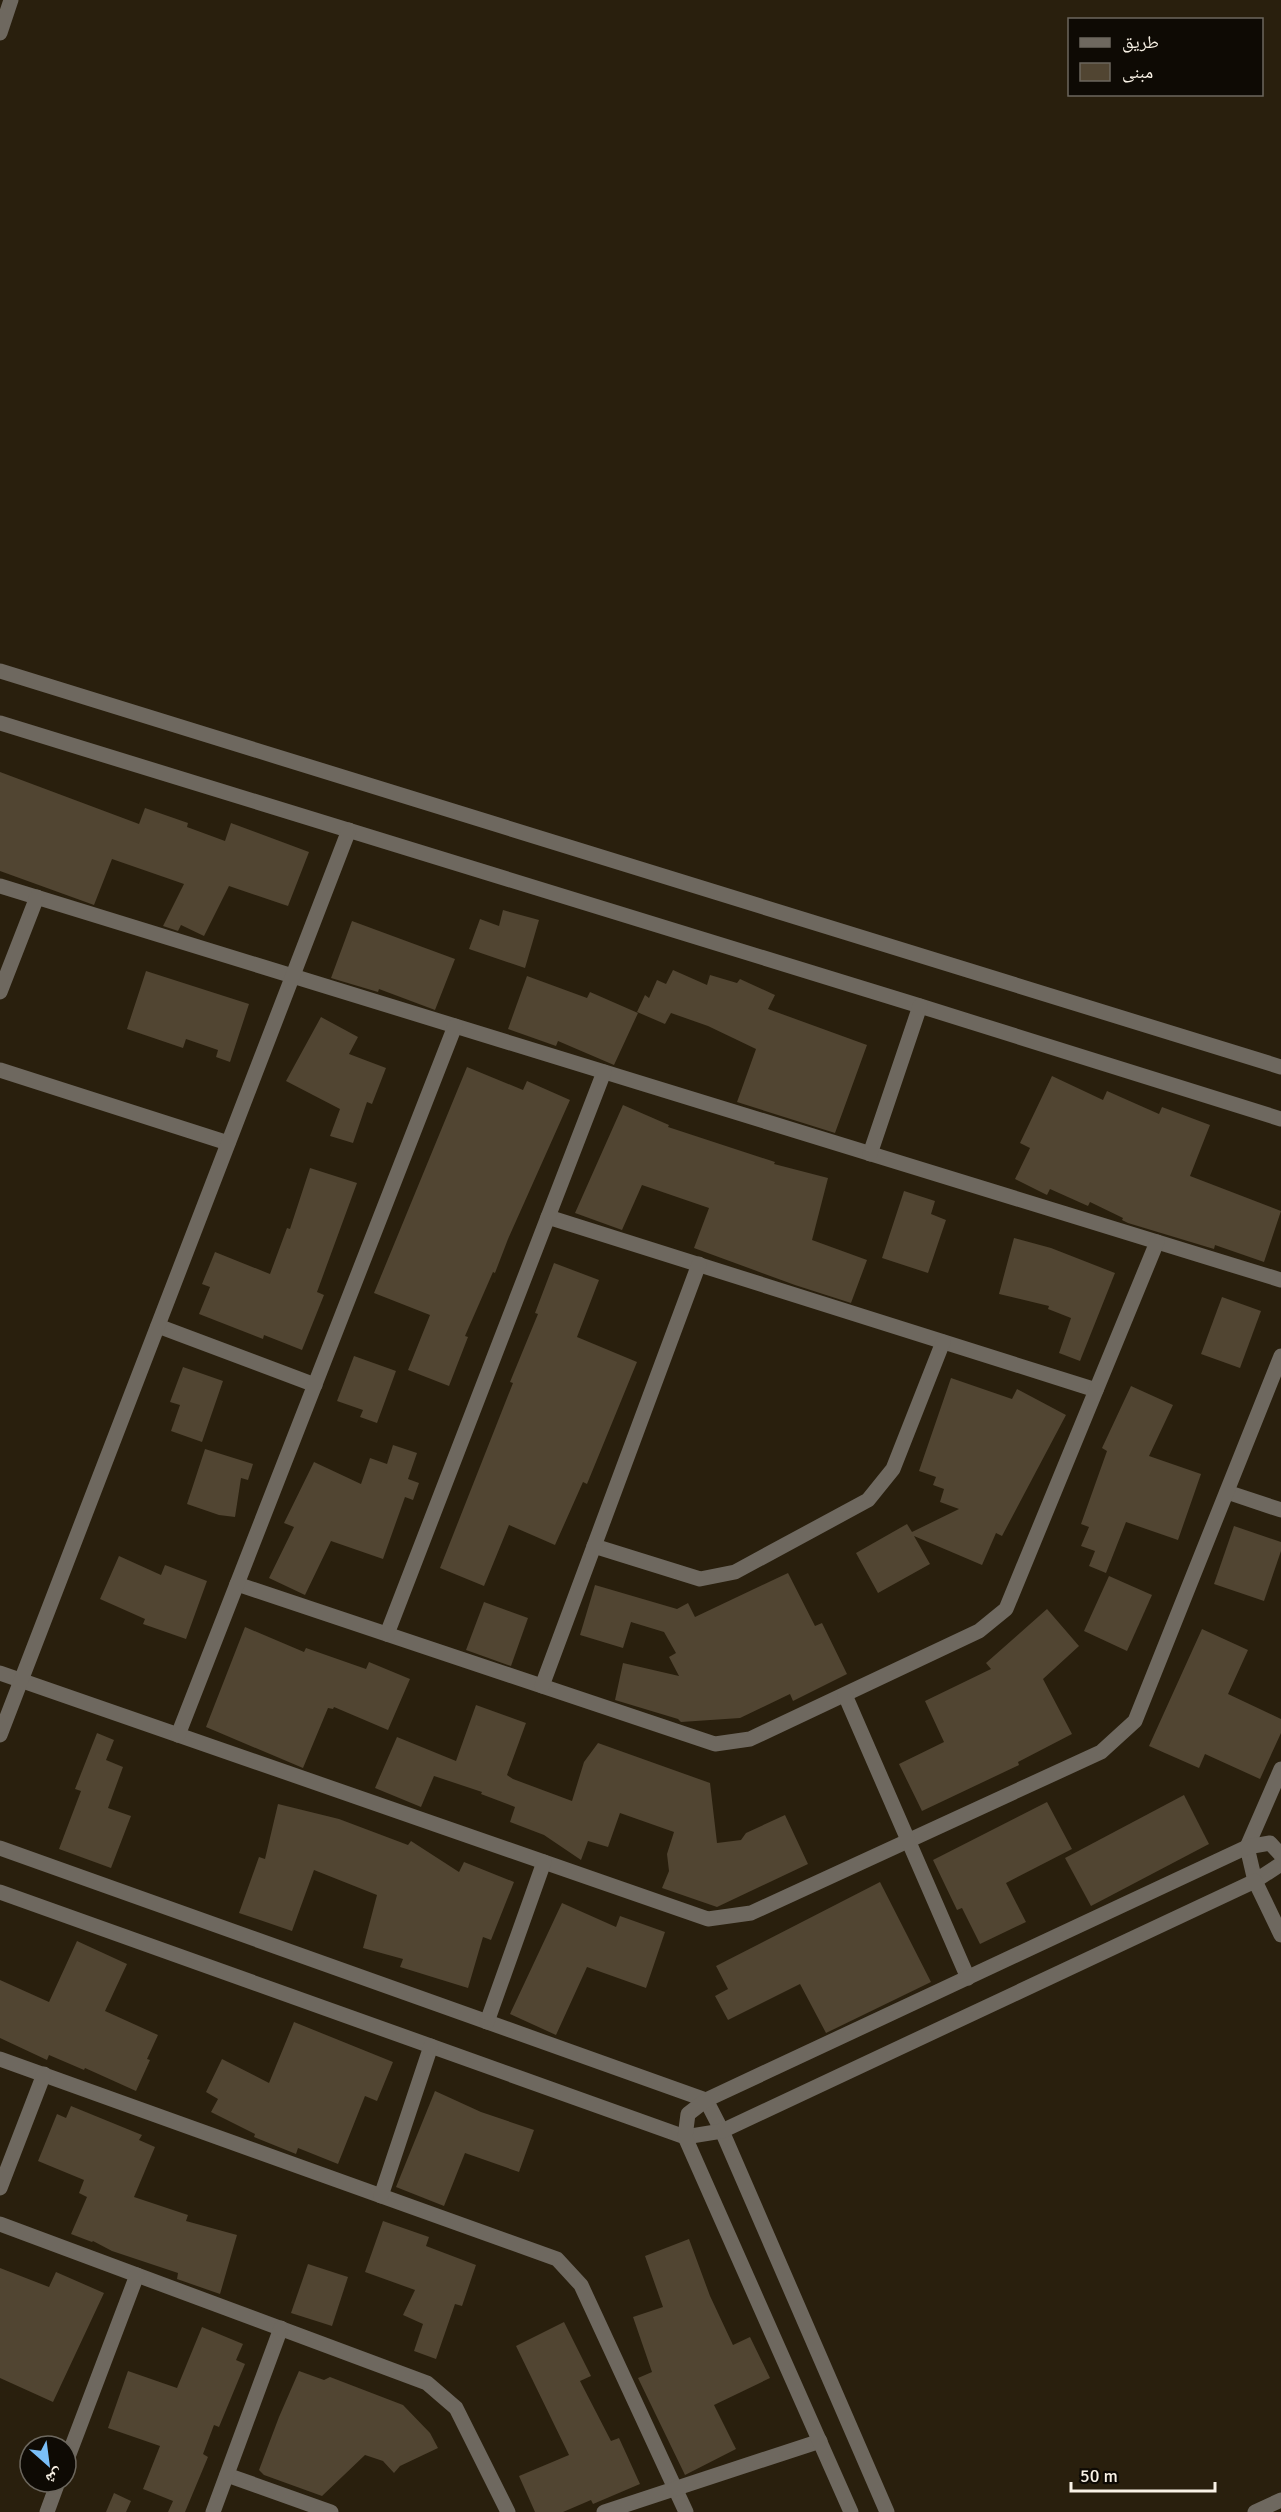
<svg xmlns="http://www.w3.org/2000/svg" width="1281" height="2512" font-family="Signika,'Noto Naskh Arabic',sans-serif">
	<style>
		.building { fill: #514532 }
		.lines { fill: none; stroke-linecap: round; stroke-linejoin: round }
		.minor { stroke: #6e685f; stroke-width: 15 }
		.tertiary { stroke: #6e685f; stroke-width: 15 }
	</style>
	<rect width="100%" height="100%" fill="#291f0d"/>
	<g class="building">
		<polygon points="0,772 139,824 145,808 188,823 187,827 225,841 231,823 309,852 288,906 229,886 204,936 181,925 178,931 163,926 184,884 112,859 94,905 0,871"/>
		<polygon points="503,910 539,920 525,968 469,949 480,919 499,926"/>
		<polygon points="352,921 455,959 435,1010 379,989 378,992 331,978"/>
		<polygon points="673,970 707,985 710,975 737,983 740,979 775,995 768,1009 867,1045 835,1133 737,1102 756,1049 708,1026 671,1013 665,1024 637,1012 645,995 649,998 657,980 666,984"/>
		<polygon points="146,971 249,1004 230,1062 216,1057 218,1050 186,1039 183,1048 127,1029"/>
		<polygon points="527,976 587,998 590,992 638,1013 614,1065 558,1041 556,1046 508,1029"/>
		<polygon points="321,1017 358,1037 349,1054 386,1068 372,1104 367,1102 353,1143 330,1136 340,1109 286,1081"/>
		<polygon points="467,1067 523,1090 527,1081 570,1100 508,1239 495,1273 493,1272 465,1336 468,1337 449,1386 408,1370 430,1315 374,1293"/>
		<polygon points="1052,1076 1103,1100 1107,1091 1159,1114 1162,1107 1210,1125 1190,1176 1281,1211 1264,1262 1215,1245 1214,1249 1128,1223 1122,1220 1123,1218 1090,1202 1088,1206 1050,1189 1047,1195 1015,1179 1030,1148 1020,1143"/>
		<polygon points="623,1105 669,1125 668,1127 775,1162 774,1164 828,1178 812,1240 867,1260 851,1303 795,1285 694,1248 709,1208 642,1185 622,1230 575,1213"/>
		<polygon points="310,1168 357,1183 317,1292 324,1295 302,1350 264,1335 263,1339 199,1314 210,1287 202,1284 215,1252 270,1274 287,1228 290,1229"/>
		<polygon points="904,1191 935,1201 931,1214 946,1220 928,1273 882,1258"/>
		<polygon points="1014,1238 1051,1248 1115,1273 1080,1361 1059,1353 1071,1318 1048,1309 1049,1306 999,1294"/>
		<polygon points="554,1263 599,1280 577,1337 637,1362 587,1484 583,1482 555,1545 509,1525 484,1586 440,1568 513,1383 510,1382 538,1314 535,1313"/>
		<polygon points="1222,1297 1261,1311 1240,1368 1201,1354"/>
		<polygon points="354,1356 396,1371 377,1423 360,1417 363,1410 337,1401"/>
		<polygon points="183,1367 223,1381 202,1442 171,1431 180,1405 170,1402"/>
		<polygon points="951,1378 1012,1399 1017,1389 1066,1415 1002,1536 996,1533 982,1565 914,1536 930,1564 878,1593 856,1553 907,1524 912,1532 959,1509 940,1502 944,1489 933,1485 936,1477 919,1471"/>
		<polygon points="1131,1386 1173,1405 1149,1456 1201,1474 1178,1540 1126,1522 1106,1573 1089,1566 1095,1551 1081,1546 1089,1527 1081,1524 1107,1451 1102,1448"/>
		<polygon points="393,1445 417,1453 408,1479 419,1483 413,1500 405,1497 383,1559 331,1541 305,1595 269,1578 294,1527 284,1523 314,1462 361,1484 370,1458 387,1464"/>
		<polygon points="205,1449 253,1464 248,1480 241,1478 235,1517 219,1515 187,1504"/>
		<polygon points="1234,1526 1281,1542 1281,1551 1264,1601 1214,1584"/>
		<polygon points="119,1556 161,1575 165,1565 207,1581 186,1639 143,1624 145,1619 100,1599"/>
		<polygon points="788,1573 815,1626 822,1623 847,1674 793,1701 790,1694 740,1718 681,1722 678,1719 615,1700 623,1663 679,1676 669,1657 676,1653 664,1632 631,1622 623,1648 580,1635 595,1585 677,1609 688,1603 695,1617"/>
		<polygon points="1109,1576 1152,1595 1127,1651 1084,1631"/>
		<polygon points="484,1602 528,1618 511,1666 466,1650"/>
		<polygon points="1047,1609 1079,1646 1043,1679 1072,1734 1018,1762 1019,1765 922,1811 899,1764 944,1742 925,1701 991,1669 986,1663"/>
		<polygon points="245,1627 304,1652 306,1648 366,1669 369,1662 410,1679 388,1730 334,1707 333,1709 328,1708 303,1768 206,1727"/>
		<polygon points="1202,1629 1248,1650 1228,1694 1281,1719 1281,1733 1260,1779 1205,1754 1199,1768 1149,1746"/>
		<polygon points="476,1705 526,1723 507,1775 513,1779 572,1801 584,1762 598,1743 710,1783 717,1843 741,1840 746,1833 785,1815 808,1864 717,1907 662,1888 669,1871 667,1854 674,1832 620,1813 608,1847 588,1841 581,1860 544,1835 510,1822 515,1807 481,1794 482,1792 434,1776 421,1807 375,1788 397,1737 456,1761"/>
		<polygon points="97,1733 114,1740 106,1760 123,1767 108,1808 131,1816 111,1868 59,1849 81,1791 75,1789"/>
		<polygon points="1184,1795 1209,1844 1091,1906 1065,1858"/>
		<polygon points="1047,1802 1072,1849 1006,1883 1026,1922 980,1944 962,1908 957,1910 933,1860"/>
		<polygon points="278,1804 339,1819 408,1845 411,1841 459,1872 464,1862 514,1882 491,1940 483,1937 468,1988 400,1967 403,1959 363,1948 377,1895 314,1870 292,1931 239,1913 259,1857 265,1859"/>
		<polygon points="880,1882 931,1982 826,2033 800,1984 728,2020 715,1996 728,1989 716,1966"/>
		<polygon points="562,1903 616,1927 620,1916 665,1932 646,1988 587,1967 556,2035 510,2014"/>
		<polygon points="77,1941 127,1964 105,2011 158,2035 147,2059 150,2060 136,2091 85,2068 84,2070 49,2055 47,2060 0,2038 0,1980 49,2002"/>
		<polygon points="294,2022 393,2062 377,2101 365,2096 338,2164 298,2148 296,2154 254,2137 255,2134 211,2112 218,2099 206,2092 222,2059 269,2083"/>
		<polygon points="435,2091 481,2112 534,2130 519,2172 465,2153 444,2206 396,2187"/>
		<polygon points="71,2106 142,2135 139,2140 155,2147 134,2197 188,2215 186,2221 237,2235 220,2294 177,2279 178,2273 112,2251 93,2241 92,2242 71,2234 87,2197 79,2193 84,2180 38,2161 57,2114 66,2118"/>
		<polygon points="383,2221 429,2237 426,2246 476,2265 462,2306 455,2304 436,2359 414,2351 423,2324 403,2315 415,2290 365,2272"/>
		<polygon points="689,2239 710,2296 733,2345 750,2337 770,2378 714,2405 736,2449 685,2475 638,2378 652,2372 633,2317 663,2307 645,2256"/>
		<polygon points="308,2264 348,2277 332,2326 291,2313"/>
		<polygon points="0,2268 49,2287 56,2272 104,2293 53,2402 0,2378"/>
		<polygon points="564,2322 591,2376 580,2381 611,2441 619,2438 640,2484 593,2504 591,2500 563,2512 535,2512 519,2476 569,2455 516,2346"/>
		<polygon points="202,2327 243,2344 236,2360 245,2364 219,2427 214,2425 203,2454 208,2457 185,2512 168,2512 173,2501 143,2489 160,2446 108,2428 128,2371 177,2388"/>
		<polygon points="299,2371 324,2380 330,2377 403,2405 430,2433 438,2448 400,2466 394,2473 383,2461 365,2455 322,2496 264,2475 259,2470 279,2417"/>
		<polygon points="114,2493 131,2501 126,2512 106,2512"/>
	</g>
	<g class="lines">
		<g class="minor">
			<polyline points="0,671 1281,1067"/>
			<polyline points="0,723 920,1006 1281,1119"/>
			<polyline points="0,886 1281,1280"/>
			<polyline points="0,992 37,897"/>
			<polyline points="0,1070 228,1143"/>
			<polyline points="870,1154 920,1006"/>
			<polyline points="548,1217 1096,1390"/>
			<polyline points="158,1326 315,1385"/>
			<polyline points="1227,1492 1281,1510"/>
			<polyline points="594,1546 700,1579 735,1572 868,1500 893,1469 943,1342"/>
			<polyline points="237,1584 715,1744 750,1739 979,1631 1006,1609 1157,1242"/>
			<polyline points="387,1634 604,1072"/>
			<polyline points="0,1673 708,1919 751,1913 1101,1752 1135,1721 1281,1356"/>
			<polyline points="542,1686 699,1264"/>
			<polyline points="845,1695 968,1978"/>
			<polyline points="0,1735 349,830"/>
			<polyline points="178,1735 455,1026"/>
			<polyline points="1281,1769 1247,1847 1255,1881 1281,1864"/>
			<polyline points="0,1848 706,2100 722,2131 887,2512"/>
			<polyline points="0,1892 685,2137 722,2131 1255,1881 1281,1935"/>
			<polyline points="487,2022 544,1862"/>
			<polyline points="0,2059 557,2259 581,2285 686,2512"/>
			<polyline points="0,2188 44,2074"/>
			<polyline points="381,2196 431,2046"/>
			<polyline points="0,2224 427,2383 456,2408 508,2512"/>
			<polyline points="66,2462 137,2275"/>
			<polyline points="227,2475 331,2512"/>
			<polyline points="47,2512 58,2482"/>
			<polyline points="213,2512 281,2328"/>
			<polyline points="604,2512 820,2441"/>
			<polyline points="851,2512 685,2137 688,2114 706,2100 1247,1847 1270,1843 1281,1855"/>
			<polyline points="1255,2512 1281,2500"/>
		</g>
		<polyline class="tertiary" points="0,33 11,0"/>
	</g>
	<rect x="1068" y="18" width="195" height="78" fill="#0e0a04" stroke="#6c675e" stroke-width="1.5"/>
	<rect x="1080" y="38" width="30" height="9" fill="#6e685f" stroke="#6c675e" stroke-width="1.5"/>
	<text x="1122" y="48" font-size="18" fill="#f9f2e6">طريق</text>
	<rect x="1080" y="63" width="30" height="18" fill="#514532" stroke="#6c675e" stroke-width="1.5"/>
	<text x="1122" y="78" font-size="18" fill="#f9f2e6">مبنى</text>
	<g transform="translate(48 2464) rotate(152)"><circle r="28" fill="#0e0a04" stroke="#6c675e" stroke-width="1.5"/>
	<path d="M0-4.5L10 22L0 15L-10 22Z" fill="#7abff8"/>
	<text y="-9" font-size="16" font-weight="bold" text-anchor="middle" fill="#f9f2e6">ش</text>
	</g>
	<path d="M1071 2482v9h144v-9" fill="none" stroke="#f9f2e6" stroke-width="3"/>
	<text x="1080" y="2482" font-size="18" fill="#f9f2e6" stroke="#0e0a04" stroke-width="4.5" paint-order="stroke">50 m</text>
</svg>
